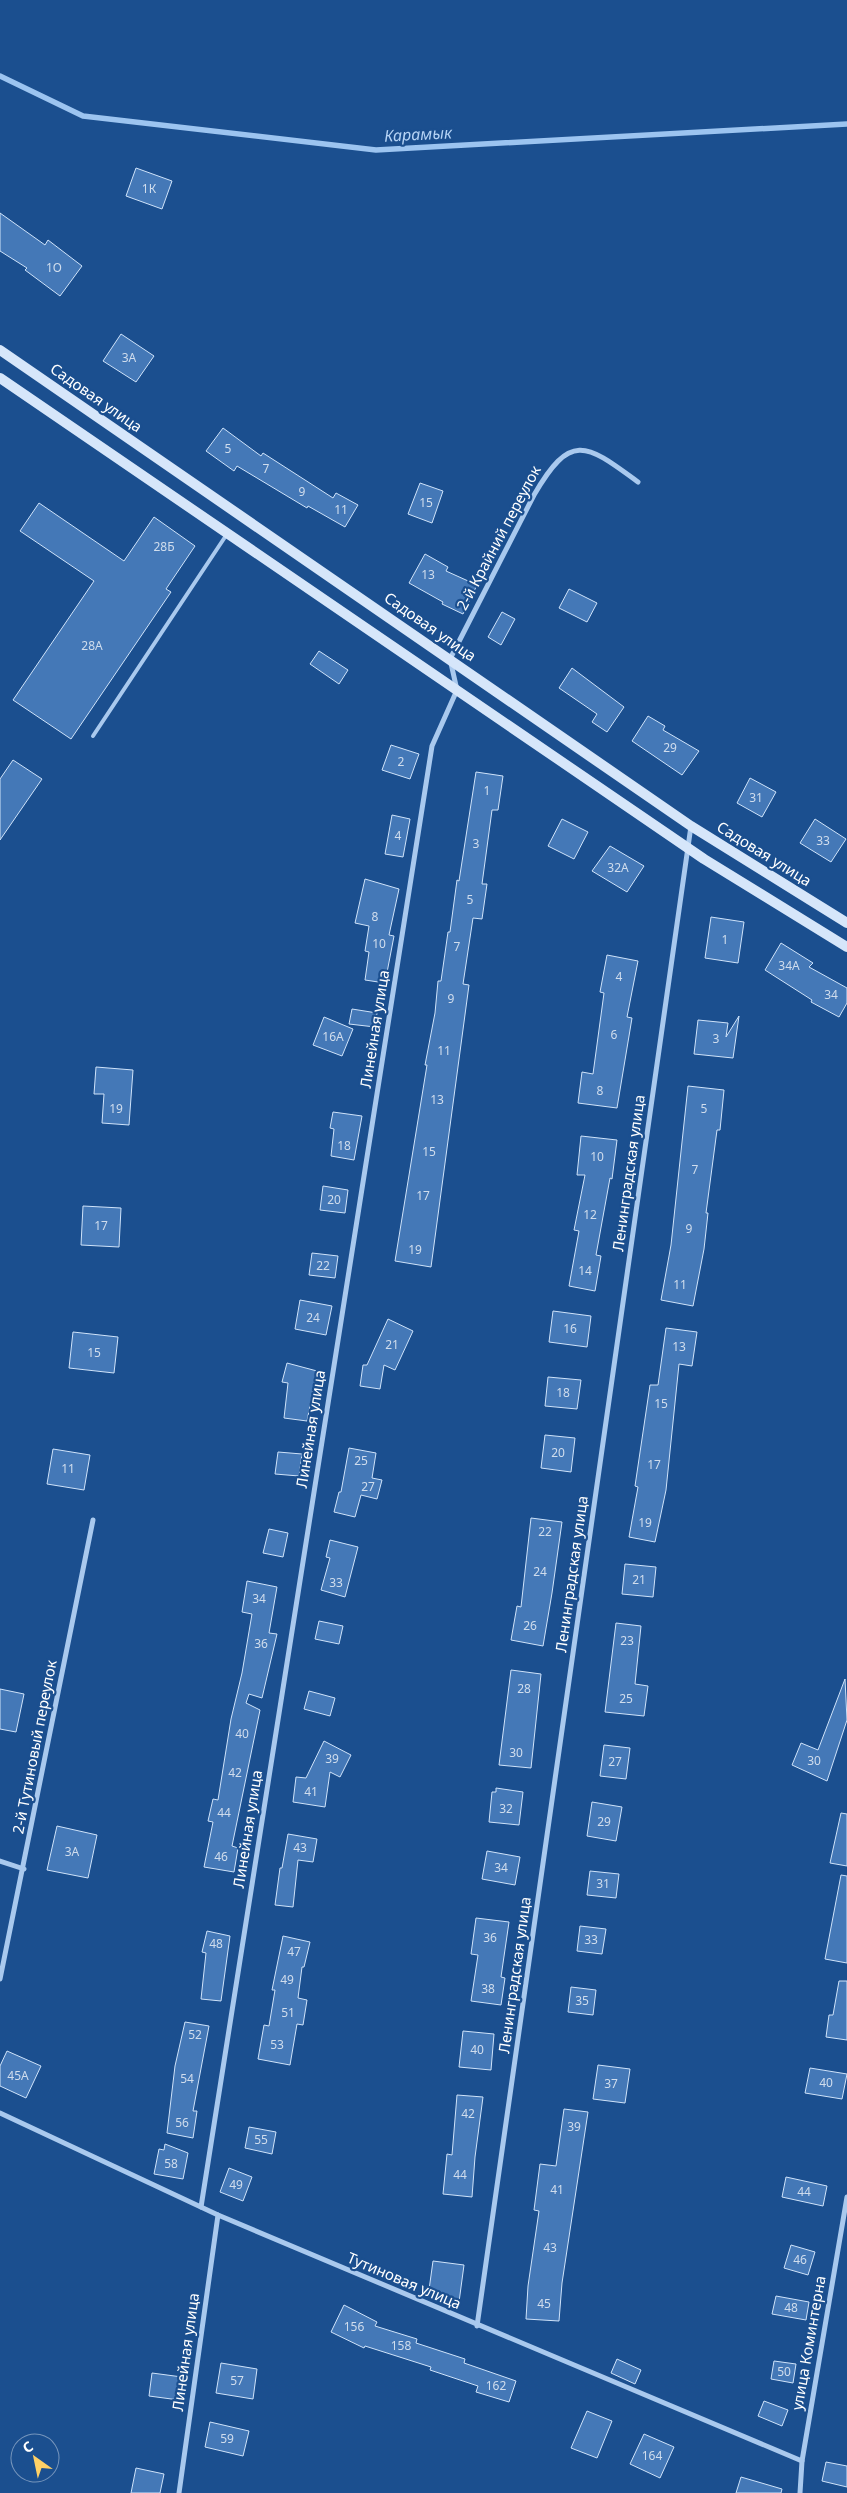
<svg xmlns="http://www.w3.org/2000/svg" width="847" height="2493" font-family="'Noto Sans',sans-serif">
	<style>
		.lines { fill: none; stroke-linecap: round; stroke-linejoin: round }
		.stream { stroke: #9cc4f0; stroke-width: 5.5 }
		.building { fill: #4478b7; stroke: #cfe3fa }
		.lane { stroke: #a9c9ee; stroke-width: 4 }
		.street { stroke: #a9c9ee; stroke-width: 5 }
		.secondary { stroke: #d6e6fa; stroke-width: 10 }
		.labels { text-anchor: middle; stroke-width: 4.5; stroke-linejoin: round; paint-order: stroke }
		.number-label { font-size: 12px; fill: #d0dded }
		.street-label { font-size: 15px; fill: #fff; stroke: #1b4f8f }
		.water-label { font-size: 16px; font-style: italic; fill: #b5d3f5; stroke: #1b4f8f }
	</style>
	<rect width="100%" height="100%" fill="#1b4f8f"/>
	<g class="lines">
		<polyline class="stream" points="0,76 83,116 376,150 847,124"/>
	</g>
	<g class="building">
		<polygon points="136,168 172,181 162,209 126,196"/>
		<polygon points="0,213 45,245 48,240 82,266 60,296 25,270 27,268 0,251"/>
		<polygon points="121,334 154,356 136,382 103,361"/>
		<polygon points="223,428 261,456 263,453 333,498 336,493 358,505 345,527 308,506 307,508 237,466 234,471 206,451"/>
		<polygon points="420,483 443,491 432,523 408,514"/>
		<polygon points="39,503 124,561 154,517 195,546 166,589 171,592 71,739 13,700 94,581 20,531"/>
		<polygon points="425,554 448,567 446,571 477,585 463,614 442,604 443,602 409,583"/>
		<polygon points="569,589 597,603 587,622 559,608"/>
		<polygon points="502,612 515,619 501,645 488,637"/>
		<polygon points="319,651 348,670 339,684 310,664"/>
		<polygon points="572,668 624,707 607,732 592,722 597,714 559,688"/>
		<polygon points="648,716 665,726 663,730 699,751 682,775 632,741"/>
		<polygon points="391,745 419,754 410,779 382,770"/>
		<polygon points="13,760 42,779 0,840 0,779"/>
		<polygon points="476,772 503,776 498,810 492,810 482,884 487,884 482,919 473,918 463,984 469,985 431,1267 395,1261 427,1065 425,1065 435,1013 438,981 441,981 448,932 450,932 457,880 459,881"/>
		<polygon points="750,778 776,792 762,817 737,803"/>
		<polygon points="392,815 410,819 403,857 385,854"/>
		<polygon points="562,819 588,832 574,859 548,846"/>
		<polygon points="815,819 846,839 831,862 800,843"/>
		<polygon points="610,846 644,866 627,892 592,871"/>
		<polygon points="365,879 399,889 389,935 394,936 385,983 365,980 369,952 365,951 369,926 355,923"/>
		<polygon points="711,917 744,922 738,963 705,958"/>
		<polygon points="781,943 813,963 809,967 847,988 847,1003 839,1017 811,1002 812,1000 765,970"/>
		<polygon points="607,955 638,961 627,1017 632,1018 617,1108 578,1103 582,1072 593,1074 604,993 600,992"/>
		<polygon points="352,1009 377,1013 375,1027 349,1024"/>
		<polygon points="739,1016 733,1058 694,1054 698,1020 728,1023 726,1037"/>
		<polygon points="324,1017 353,1029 342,1056 313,1045"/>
		<polygon points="96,1067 133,1070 129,1125 102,1123 104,1094 94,1094"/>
		<polygon points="688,1086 724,1090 720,1130 717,1130 706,1213 708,1213 704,1249 693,1306 661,1300 671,1245"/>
		<polygon points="333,1112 362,1116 354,1160 331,1156 334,1129 330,1128"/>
		<polygon points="581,1136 617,1140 612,1179 610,1178 596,1255 601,1256 595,1291 569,1286 579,1231 574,1230 585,1175 577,1175"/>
		<polygon points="323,1186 348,1190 345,1213 320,1210"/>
		<polygon points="83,1206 121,1208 119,1247 81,1245"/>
		<polygon points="312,1253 338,1256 335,1278 309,1275"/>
		<polygon points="300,1300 332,1306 326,1335 295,1329"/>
		<polygon points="553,1311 591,1316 587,1347 549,1342"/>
		<polygon points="388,1319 413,1331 395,1370 384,1365 380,1389 360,1386 363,1365 367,1365"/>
		<polygon points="666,1328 697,1332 692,1366 679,1364 666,1490 655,1542 629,1537 638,1487 635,1486 650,1385 658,1385"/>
		<polygon points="73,1332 118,1337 114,1373 69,1368"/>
		<polygon points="287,1363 317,1371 307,1421 284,1418 288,1383 282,1382"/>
		<polygon points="548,1377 581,1380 577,1409 545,1406"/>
		<polygon points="545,1435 575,1438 571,1472 541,1468"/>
		<polygon points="349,1448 376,1453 372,1478 382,1480 377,1499 361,1495 355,1517 334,1512 339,1492 341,1492"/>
		<polygon points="53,1449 90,1455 84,1490 47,1484"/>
		<polygon points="278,1452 302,1454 299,1476 275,1474"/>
		<polygon points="531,1518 562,1522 552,1593 543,1646 511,1640 517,1606 521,1607"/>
		<polygon points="269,1529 288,1533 283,1557 263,1553"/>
		<polygon points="330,1540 358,1547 345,1597 321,1590 330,1558 326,1557"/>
		<polygon points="625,1564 656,1567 653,1597 622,1594"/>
		<polygon points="247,1581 277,1587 269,1633 277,1634 262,1698 249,1694 246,1703 260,1710 232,1846 238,1848 234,1872 204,1867 213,1822 208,1821 213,1799 218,1800 231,1719 242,1673 252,1614 242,1612"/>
		<polygon points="319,1621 343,1626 339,1644 315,1639"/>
		<polygon points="616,1623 641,1626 635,1684 648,1686 644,1716 605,1712"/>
		<polygon points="511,1670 541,1674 531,1768 499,1765"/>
		<polygon points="845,1679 847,1720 827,1781 792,1765 801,1743 818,1750"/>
		<polygon points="0,1689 24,1694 16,1732 0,1729"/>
		<polygon points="309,1691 335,1698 330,1716 304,1709"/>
		<polygon points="324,1741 351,1755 340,1777 330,1772 325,1807 293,1802 296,1777 306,1778"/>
		<polygon points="604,1745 630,1748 626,1779 600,1776"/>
		<polygon points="496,1788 523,1792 519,1825 489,1822 492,1792 496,1792"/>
		<polygon points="592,1802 622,1807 616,1841 587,1836"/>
		<polygon points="841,1813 847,1814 847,1866 830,1863"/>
		<polygon points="57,1826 97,1835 88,1878 47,1870"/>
		<polygon points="288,1834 317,1839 313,1862 298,1860 293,1907 275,1905 280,1868 282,1868"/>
		<polygon points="487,1851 520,1857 515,1885 482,1879"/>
		<polygon points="590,1871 619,1874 616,1898 587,1895"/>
		<polygon points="841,1875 847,1876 847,1963 825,1959"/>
		<polygon points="476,1918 509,1922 501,1977 505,1978 501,2005 471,2001 478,1955 471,1954"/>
		<polygon points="580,1926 606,1929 602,1954 577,1951"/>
		<polygon points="207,1931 230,1936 221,2001 201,1999 206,1953 202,1952"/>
		<polygon points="283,1936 310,1942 304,1967 302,1967 298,1998 307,2000 303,2025 297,2024 290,2065 258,2059 264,2025 269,2026 275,1990 272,1990"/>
		<polygon points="839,1981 847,1981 847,2040 826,2037 829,2015 833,2015"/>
		<polygon points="571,1987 596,1990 593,2015 568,2012"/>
		<polygon points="185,2022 209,2026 193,2111 197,2111 193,2138 167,2133 175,2066"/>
		<polygon points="463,2031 494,2034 491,2070 459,2067"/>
		<polygon points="7,2051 41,2066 26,2098 0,2086 0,2066"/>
		<polygon points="598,2065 630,2069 625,2103 593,2099"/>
		<polygon points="810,2068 847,2074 842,2099 805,2093"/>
		<polygon points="457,2095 483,2097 475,2157 472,2197 443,2194 447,2154 452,2155"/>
		<polygon points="564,2109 588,2112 562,2283 559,2321 526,2319 528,2286 539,2211 534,2210 540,2164 556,2166"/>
		<polygon points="249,2127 276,2132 272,2154 245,2148"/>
		<polygon points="165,2144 188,2153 183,2179 154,2174 159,2149 164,2150"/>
		<polygon points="229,2168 252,2177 243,2201 220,2192"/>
		<polygon points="786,2177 827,2186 823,2206 782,2197"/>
		<polygon points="791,2245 815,2252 808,2275 784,2268"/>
		<polygon points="433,2261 464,2265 459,2302 428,2297"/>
		<polygon points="776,2296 809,2302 806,2320 772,2314"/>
		<polygon points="344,2305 377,2322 375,2326 417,2339 416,2343 465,2359 464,2363 516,2381 509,2402 476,2392 478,2386 430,2370 431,2367 365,2346 364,2348 331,2332"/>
		<polygon points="617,2359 641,2370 635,2384 611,2373"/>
		<polygon points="774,2361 796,2364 793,2383 771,2379"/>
		<polygon points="221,2363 257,2369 253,2399 216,2393"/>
		<polygon points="152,2373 182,2377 179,2400 149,2396"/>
		<polygon points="764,2401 788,2410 782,2426 758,2416"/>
		<polygon points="587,2411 612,2421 597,2458 571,2448"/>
		<polygon points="210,2422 249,2431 243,2456 205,2447"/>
		<polygon points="644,2434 674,2447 660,2478 630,2464"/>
		<polygon points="826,2462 847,2466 847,2487 822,2481"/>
		<polygon points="136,2468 164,2474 160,2493 131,2493"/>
		<polygon points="741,2477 782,2489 781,2493 736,2493"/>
	</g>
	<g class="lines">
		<polyline class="lane" points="93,736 227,534"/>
		<g class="street">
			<polyline points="0,1861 24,1869"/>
			<polyline points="0,1979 93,1520"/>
			<polyline points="0,2113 218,2215 802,2461"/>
			<path d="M201 2207 432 746 457 690 450 659 534 495C571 431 586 444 638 482"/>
			<polyline points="477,2326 691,826"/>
			<polyline points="179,2493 218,2215"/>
			<polyline points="800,2493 802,2461 847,2197"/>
		</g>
		<g class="secondary">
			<polyline points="0,350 691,826 847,923"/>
			<polyline points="0,378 704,859 847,947"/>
		</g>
	</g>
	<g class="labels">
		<g class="number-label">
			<text x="149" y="193">1К</text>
			<text x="54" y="272">1О</text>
			<text x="129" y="362">3А</text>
			<text x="228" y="453">5</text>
			<text x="266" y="473">7</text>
			<text x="302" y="496">9</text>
			<text x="426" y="507">15</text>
			<text x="341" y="514">11</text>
			<text x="164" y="551">28Б</text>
			<text x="428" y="579">13</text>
			<text x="92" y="650">28А</text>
			<text x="670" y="752">29</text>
			<text x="401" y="766">2</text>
			<text x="487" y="795">1</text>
			<text x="756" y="802">31</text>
			<text x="398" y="840">4</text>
			<text x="823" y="845">33</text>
			<text x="476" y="848">3</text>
			<text x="618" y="872">32А</text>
			<text x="470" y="904">5</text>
			<text x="375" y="921">8</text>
			<text x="725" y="944">1</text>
			<text x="379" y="948">10</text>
			<text x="457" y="951">7</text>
			<text x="789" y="970">34А</text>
			<text x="619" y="981">4</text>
			<text x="831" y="999">34</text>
			<text x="451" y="1003">9</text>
			<text x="614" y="1039">6</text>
			<text x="333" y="1041">16А</text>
			<text x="716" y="1043">3</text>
			<text x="444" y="1055">11</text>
			<text x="600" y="1095">8</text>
			<text x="437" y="1104">13</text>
			<text x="116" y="1113">19</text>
			<text x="704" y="1113">5</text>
			<text x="344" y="1150">18</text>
			<text x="429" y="1156">15</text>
			<text x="597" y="1161">10</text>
			<text x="695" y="1174">7</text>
			<text x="423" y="1200">17</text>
			<text x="334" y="1204">20</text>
			<text x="590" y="1219">12</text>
			<text x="101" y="1230">17</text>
			<text x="689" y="1233">9</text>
			<text x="415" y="1254">19</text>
			<text x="323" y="1270">22</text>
			<text x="585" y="1275">14</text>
			<text x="680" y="1289">11</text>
			<text x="313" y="1322">24</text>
			<text x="570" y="1333">16</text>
			<text x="392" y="1349">21</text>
			<text x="679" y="1351">13</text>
			<text x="94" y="1357">15</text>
			<text x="563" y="1397">18</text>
			<text x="661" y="1408">15</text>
			<text x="558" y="1457">20</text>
			<text x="361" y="1465">25</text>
			<text x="654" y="1469">17</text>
			<text x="68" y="1473">11</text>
			<text x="368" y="1491">27</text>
			<text x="645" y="1527">19</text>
			<text x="545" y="1536">22</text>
			<text x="540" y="1576">24</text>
			<text x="639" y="1584">21</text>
			<text x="336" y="1587">33</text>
			<text x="259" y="1603">34</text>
			<text x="530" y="1630">26</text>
			<text x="627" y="1645">23</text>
			<text x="261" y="1648">36</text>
			<text x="524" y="1693">28</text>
			<text x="626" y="1703">25</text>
			<text x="242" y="1738">40</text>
			<text x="516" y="1757">30</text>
			<text x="332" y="1763">39</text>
			<text x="814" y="1765">30</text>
			<text x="615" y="1766">27</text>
			<text x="235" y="1777">42</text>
			<text x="311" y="1796">41</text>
			<text x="506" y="1813">32</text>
			<text x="224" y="1817">44</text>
			<text x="604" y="1826">29</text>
			<text x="300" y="1852">43</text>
			<text x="72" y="1856">3А</text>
			<text x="221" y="1861">46</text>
			<text x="501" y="1872">34</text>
			<text x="603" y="1888">31</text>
			<text x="490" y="1942">36</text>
			<text x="591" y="1944">33</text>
			<text x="216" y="1948">48</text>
			<text x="294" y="1956">47</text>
			<text x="287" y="1984">49</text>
			<text x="488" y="1993">38</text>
			<text x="582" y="2005">35</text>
			<text x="288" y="2017">51</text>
			<text x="195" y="2039">52</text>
			<text x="277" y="2049">53</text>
			<text x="477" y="2054">40</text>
			<text x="18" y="2080">45А</text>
			<text x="187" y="2083">54</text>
			<text x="826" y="2087">40</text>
			<text x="611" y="2088">37</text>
			<text x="468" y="2118">42</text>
			<text x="182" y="2127">56</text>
			<text x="574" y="2131">39</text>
			<text x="261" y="2144">55</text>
			<text x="171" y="2168">58</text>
			<text x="460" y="2179">44</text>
			<text x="236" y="2189">49</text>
			<text x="557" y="2194">41</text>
			<text x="804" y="2196">44</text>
			<text x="550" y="2252">43</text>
			<text x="800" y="2264">46</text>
			<text x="544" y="2308">45</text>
			<text x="791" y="2312">48</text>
			<text x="354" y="2331">156</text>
			<text x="401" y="2350">158</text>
			<text x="784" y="2376">50</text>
			<text x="237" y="2385">57</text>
			<text x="496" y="2390">162</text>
			<text x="227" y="2443">59</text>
			<text x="652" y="2460">164</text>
		</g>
		<g class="street-label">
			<text transform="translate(96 398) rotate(35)" y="5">Садовая улица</text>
			<text transform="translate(499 538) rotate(-62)" y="5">2-й Крайний переулок</text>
			<text transform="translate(430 627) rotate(35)" y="5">Садовая улица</text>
			<text transform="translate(764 854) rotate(32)" y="5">Садовая улица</text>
			<text transform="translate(375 1029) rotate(-81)" y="5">Линейная улица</text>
			<text transform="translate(629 1173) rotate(-82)" y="5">Ленинградская улица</text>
			<text transform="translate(311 1429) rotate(-81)" y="5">Линейная улица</text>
			<text transform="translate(572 1574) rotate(-82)" y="5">Ленинградская улица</text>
			<text transform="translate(35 1747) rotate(-79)" y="5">2-й Тутиновый переулок</text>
			<text transform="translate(248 1829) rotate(-81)" y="5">Линейная улица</text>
			<text transform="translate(515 1975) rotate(-82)" y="5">Ленинградская улица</text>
			<text transform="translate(404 2281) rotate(23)" y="5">Тутиновая улица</text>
			<text transform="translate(809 2343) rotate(-80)" y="5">улица Коминтерна</text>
			<text transform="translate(186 2352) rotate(-82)" y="5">Линейная улица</text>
		</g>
		<g class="water-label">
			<text transform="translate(418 134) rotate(-3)" y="6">Карамык</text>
		</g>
	</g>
	<g transform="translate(35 2458) rotate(327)"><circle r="24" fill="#1b4f8f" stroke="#7695bc"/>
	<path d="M0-4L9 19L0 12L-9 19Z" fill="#ffd166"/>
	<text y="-8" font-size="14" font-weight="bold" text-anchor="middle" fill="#ffffff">С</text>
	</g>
</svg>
